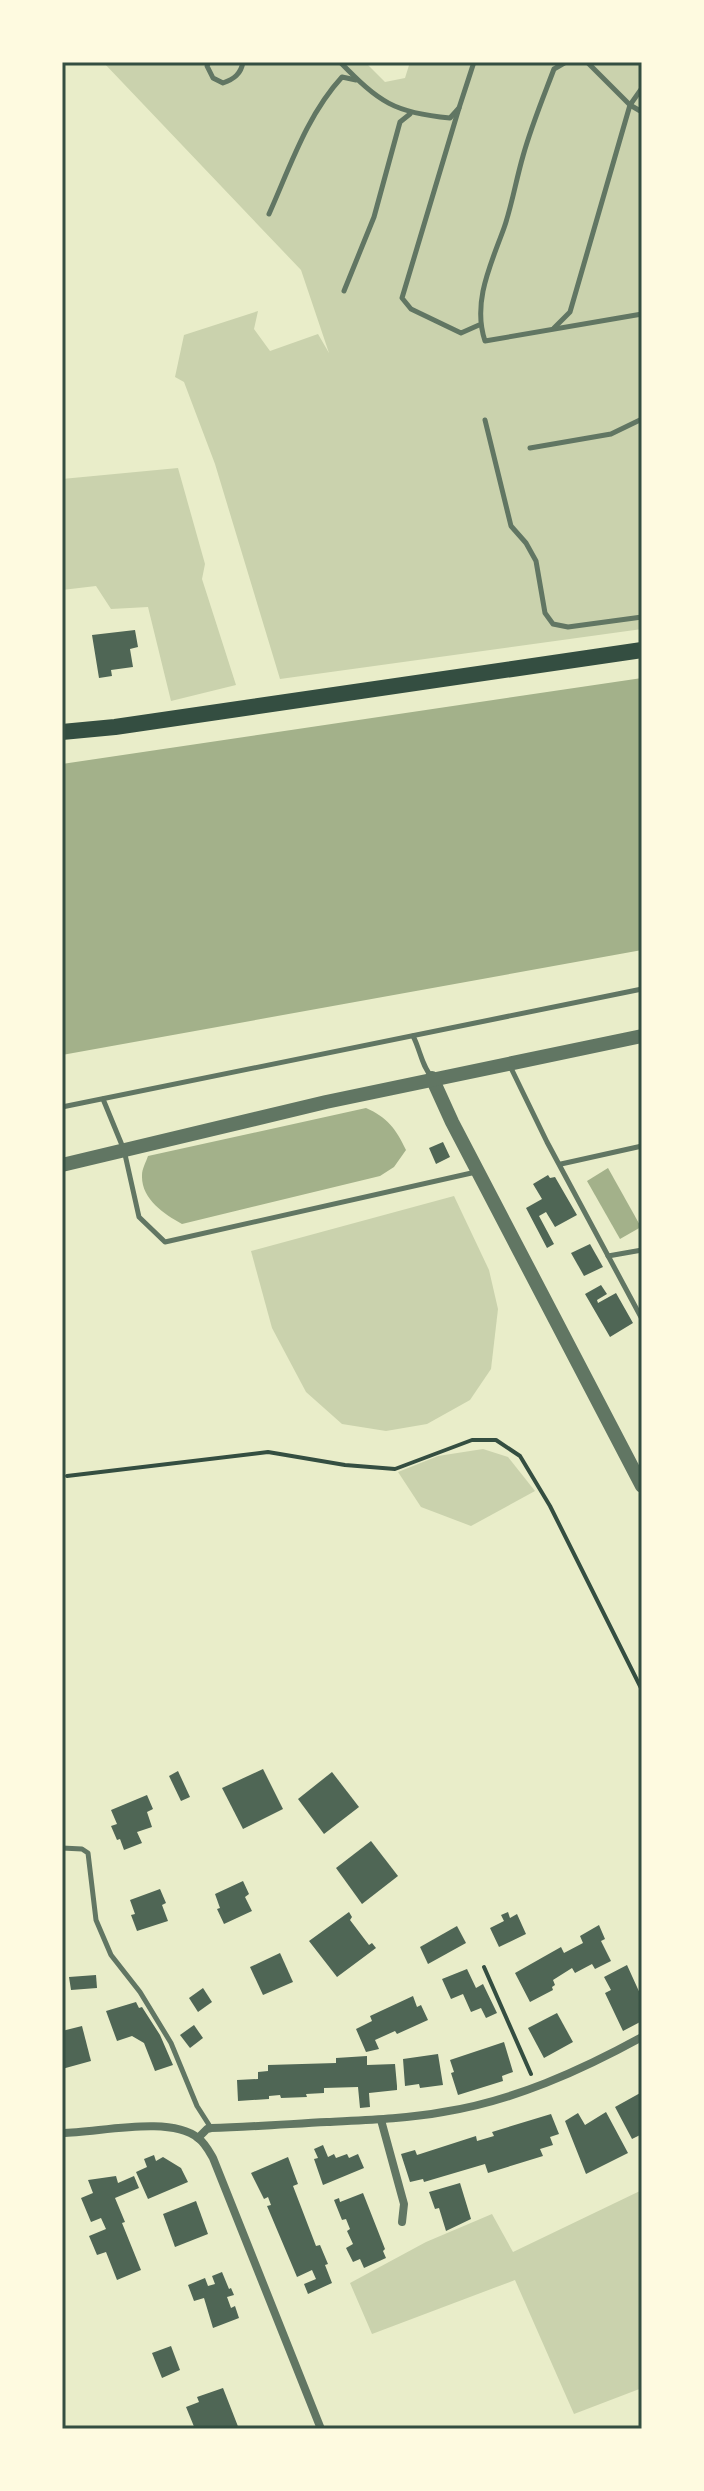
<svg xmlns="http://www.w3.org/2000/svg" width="704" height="2491" font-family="'Open Sans',sans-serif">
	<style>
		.green { fill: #cad2ad }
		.water { fill: #a3b18a }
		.building { fill: #4f6655 }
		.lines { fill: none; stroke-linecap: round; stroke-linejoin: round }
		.path { stroke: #344e41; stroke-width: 4 }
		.service { stroke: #617663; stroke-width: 5 }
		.minor { stroke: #617663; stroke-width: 8 }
		.tertiary { stroke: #617663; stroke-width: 14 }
		.secondary { stroke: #344e41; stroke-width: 16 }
		.neatline { fill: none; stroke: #344e41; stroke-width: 3 }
	</style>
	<rect width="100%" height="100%" fill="#e9edc9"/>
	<g class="green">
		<polygon points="103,62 365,62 385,82 405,78 410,62 642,62 642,629 280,679 215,464 184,382 175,377 184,335 258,311 254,329 270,351 318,334 329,353 301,270"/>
		<polygon points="178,468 205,564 202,579 236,685 171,701 148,607 111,609 96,586 62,590 62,479"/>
		<polygon points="454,1196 489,1270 498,1309 491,1369 470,1400 427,1424 386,1431 342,1424 306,1392 272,1328 251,1251"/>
		<polygon points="483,1449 508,1457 535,1491 471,1526 421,1507 398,1472 438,1456"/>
		<polygon points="642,2190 642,2388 574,2414 515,2280 372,2334 350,2283 426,2242 492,2214 513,2252"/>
	</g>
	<g class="water">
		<polygon points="642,678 642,950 62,1055 62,764"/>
		<path d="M366 1108C387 1117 396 1129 406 1150L394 1167 380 1176 182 1224C164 1214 141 1199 142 1175 142 1169 146 1162 148 1156Z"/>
		<polygon points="608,1168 641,1227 620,1239 587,1181"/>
	</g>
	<g class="building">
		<polygon points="135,630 138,647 130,649 133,667 111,670 112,676 99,678 92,635"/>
		<polygon points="443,1142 450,1157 436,1164 429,1148"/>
		<polygon points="548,1175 550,1178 555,1177 577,1215 555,1227 546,1212 539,1216 554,1244 547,1248 526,1208 542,1199 533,1184"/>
		<polygon points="590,1244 603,1267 584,1276 571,1253"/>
		<polygon points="601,1285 607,1294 597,1300 598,1303 616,1293 633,1323 610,1337 585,1294"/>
		<polygon points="263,1769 283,1809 243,1829 222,1788"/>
		<polygon points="178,1771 190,1797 181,1801 169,1776"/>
		<polygon points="332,1772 359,1807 324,1834 298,1799"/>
		<polygon points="147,1795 153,1809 147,1812 152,1827 137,1832 142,1843 124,1850 120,1839 117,1840 111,1826 117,1824 111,1810"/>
		<polygon points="371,1841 398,1876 362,1904 336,1868"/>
		<polygon points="243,1881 249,1894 245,1897 252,1911 224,1924 217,1909 220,1908 215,1894"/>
		<polygon points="160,1889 166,1903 162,1905 168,1921 137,1931 131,1915 135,1914 130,1900"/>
		<polygon points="349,1912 352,1917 350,1920 369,1945 372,1943 376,1948 337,1977 309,1941"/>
		<polygon points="508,1912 510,1918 517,1914 526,1934 499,1947 490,1928 504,1921 501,1915"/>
		<polygon points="599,1925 605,1939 601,1941 611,1961 595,1969 592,1964 575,1973 572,1968 553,1980 555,1985 552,1987 553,1990 530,2002 515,1973 561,1947 564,1953 583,1943 580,1936"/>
		<polygon points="457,1926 466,1943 428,1964 420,1947"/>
		<polygon points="280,1953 293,1982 263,1995 250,1967"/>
		<polygon points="627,1965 642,1998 642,2021 623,2031 605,1993 611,1990 604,1977"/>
		<polygon points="467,1969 476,1988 483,1984 497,2013 486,2018 481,2008 471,2012 463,1994 451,1999 442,1979"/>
		<polygon points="96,1975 97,1988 71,1990 69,1977"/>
		<polygon points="203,1988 212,2002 198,2012 189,1998"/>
		<polygon points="413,1996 417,2007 421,2005 428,2020 397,2034 395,2031 375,2040 379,2049 366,2052 356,2029 372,2021 370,2016"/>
		<polygon points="136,2002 139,2008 142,2007 160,2035 173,2065 155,2071 144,2043 132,2036 117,2041 106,2011"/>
		<polygon points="557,2013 573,2042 544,2058 528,2028"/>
		<polygon points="194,2025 203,2038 190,2048 180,2035"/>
		<polygon points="82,2026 91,2061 62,2069 62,2031"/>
		<polygon points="504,2042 513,2072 502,2076 503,2081 458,2095 451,2073 454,2072 450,2060"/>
		<polygon points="438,2054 443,2085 420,2088 419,2084 405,2086 403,2059"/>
		<polygon points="367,2056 367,2065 395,2064 397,2086 397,2090 369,2093 370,2107 360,2108 358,2087 324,2088 324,2093 306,2094 307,2097 281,2098 280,2095 269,2096 269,2099 238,2101 237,2080 258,2079 258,2072 268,2071 268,2065 336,2063 336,2058"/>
		<polygon points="642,2092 642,2134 632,2139 615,2107"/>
		<polygon points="606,2112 628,2153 586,2174 565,2121 578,2113 585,2125"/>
		<polygon points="551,2114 559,2134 550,2137 553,2145 540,2149 543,2156 488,2173 485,2164 424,2182 423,2179 410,2182 401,2154 415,2150 417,2155 476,2136 477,2141 494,2136 492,2132"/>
		<polygon points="323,2145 328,2157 334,2154 336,2158 347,2154 349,2158 358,2154 364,2168 323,2185 314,2159 318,2158 314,2149"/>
		<polygon points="154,2155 156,2161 163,2157 181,2168 188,2182 148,2199 136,2172 147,2167 144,2159"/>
		<polygon points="288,2157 298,2184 293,2186 316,2246 320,2245 328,2264 325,2265 332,2283 308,2294 304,2284 316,2279 312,2270 297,2277 267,2206 271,2205 268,2197 264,2199 251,2173"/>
		<polygon points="116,2176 118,2183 134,2176 139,2188 115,2198 125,2222 122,2223 141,2270 117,2280 106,2252 97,2255 89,2236 106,2229 101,2218 91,2222 81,2198 93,2193 88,2180"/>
		<polygon points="460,2183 471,2219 446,2231 439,2208 435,2209 429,2192"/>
		<polygon points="363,2193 385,2249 383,2251 386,2258 364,2268 360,2259 353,2262 346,2248 353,2244 347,2231 350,2229 346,2219 342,2220 334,2200 339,2198 340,2202"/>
		<polygon points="196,2201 208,2234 175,2247 163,2214"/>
		<polygon points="222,2272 229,2289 231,2288 234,2295 227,2297 231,2308 235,2306 239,2318 213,2328 204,2298 194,2301 188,2285 205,2278 208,2286 215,2284 212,2276"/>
		<polygon points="171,2346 180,2370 162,2378 152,2353"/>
		<polygon points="223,2388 239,2429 195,2429 186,2407 199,2402 197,2397"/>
	</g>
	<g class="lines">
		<g class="path">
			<polyline points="67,1476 268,1452 345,1465 395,1469 472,1440 496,1440 520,1456 550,1506 642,1690"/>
			<polyline points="484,1967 531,2074"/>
		</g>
		<g class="service">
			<path d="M209 62 207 66 213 78 223 83C234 79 241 74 243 62"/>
			<path d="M340 62C379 102 394 113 450 118L459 108 474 62"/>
			<path d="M566 62 554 69C543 98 531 127 523 156 516 180 512 205 504 228 491 264 472 302 485 341L642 314"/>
			<polyline points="587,62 630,105 642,112"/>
			<polyline points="459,108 402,298 411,309 461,333 479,325"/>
			<path d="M269 214C290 167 307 115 342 77L356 80"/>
			<polyline points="344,291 374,217 400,122 410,114"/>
			<polyline points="554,328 570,312 630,105 642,88"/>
			<polyline points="485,420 511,526 526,543 536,561 545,613 553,624 568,627 642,617"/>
			<polyline points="530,448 611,434 642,419"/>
			<path d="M413 1036C420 1049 422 1067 432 1077"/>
			<polyline points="510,1066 547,1142 642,1319"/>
			<polyline points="103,1099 124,1150 139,1217 165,1242 476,1172"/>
			<polyline points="62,1107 642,989"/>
			<polyline points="561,1164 642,1146"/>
			<polyline points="608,1256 642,1250"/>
			<polyline points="62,1848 82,1849 88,1853 96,1920 111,1955 140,1992 171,2043 197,2106 211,2128"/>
		</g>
		<g class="minor">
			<polyline points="381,2120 404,2204 402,2222"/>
			<path d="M62 2133C98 2133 169 2115 198 2138 205 2143 209 2151 213 2158L321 2429"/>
			<path d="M198 2138 207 2129 211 2128C250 2127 289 2124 327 2122 366 2120 404 2119 443 2112 513 2101 580 2071 642 2037"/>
		</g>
		<g class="tertiary">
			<polyline points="432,1078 452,1122 642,1486"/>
			<polyline points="62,1165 326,1102 642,1036"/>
		</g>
		<polyline class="secondary" points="62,732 115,727 642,650"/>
	</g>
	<rect width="704" height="2491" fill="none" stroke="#fefae0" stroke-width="128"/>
	<rect x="64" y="64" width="576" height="2363" class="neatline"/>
</svg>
